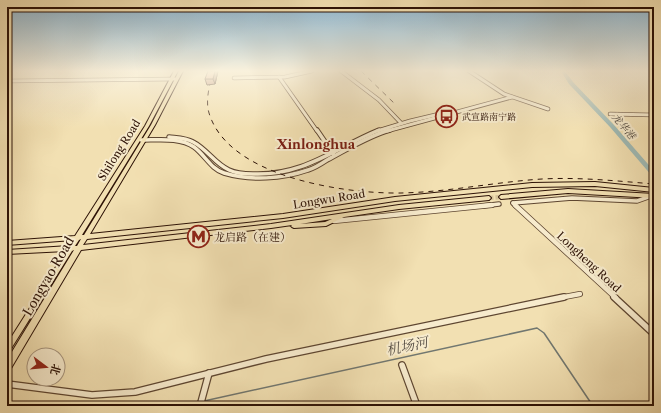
<svg xmlns="http://www.w3.org/2000/svg" width="661" height="413" font-family="'Libre Caslon Text','Noto Serif SC',serif">
	<style>
		.lines { fill: none; stroke-linecap: round; stroke-linejoin: round }
		.stream { stroke: #717770; stroke-width: 1.5 }
		.river { fill: #9fbbb6; fill-rule: evenodd }
		.major-tunnel { stroke: #d4c198; stroke-width: 4.5; stroke-dasharray: 4.5 2; stroke-linecap: butt }
		.minor-far3-casing { stroke: #5e4631; stroke-width: 4.5 }
		.minor-far2-casing { stroke: #5e4631; stroke-width: 5.5 }
		.minor-far1-casing { stroke: #5e4631; stroke-width: 6 }
		.minor-casing { stroke: #5e4631; stroke-width: 8 }
		.major-casing { stroke: #2d1206; stroke-width: 2 }
		.minor-far3 { stroke: #f7ebcd; stroke-width: 3 }
		.minor-far2 { stroke: #f7ebcd; stroke-width: 3.5 }
		.minor-far1 { stroke: #f7ebcd; stroke-width: 4.5 }
		.minor { stroke: #f7ebcd; stroke-width: 5.5 }
		.major { fill: #f2e0b2; fill-rule: evenodd }
		.rail { stroke: #2d1206; stroke-width: 1; stroke-dasharray: 5 5; stroke-linecap: butt }
		.wall { fill: #bd8c79; stroke: #2d1206 }
		.shaded-wall { fill: #9a7263; stroke: #2d1206 }
		.building { fill: #dca38d; stroke: #2d1206 }
		.labels { text-anchor: middle; stroke-width: 4; stroke-linejoin: round; paint-order: stroke }
		.far-poi-label { font-size: 9px; fill: #2d1206; stroke: #f7ebcd; text-anchor: start }
		.far-water-label { font-size: 10px; font-style: italic; fill: #554d44; stroke: #f7ebcd }
		.street-label { font-size: 11px; fill: #2d1206; stroke: #f7ebcd }
		.poi-label { font-size: 11px; fill: #2d1206; stroke: #f7ebcd; text-anchor: start }
		.quarter-label { font-size: 13px; font-weight: bold; fill: #7a1f14; stroke: #f7ebcd }
		.near-street-label { font-size: 13px; fill: #2d1206; stroke: #f7ebcd }
		.near-water-label { font-size: 14px; font-style: italic; fill: #554d44; stroke: #f7ebcd }
	</style>
	<rect width="100%" height="100%" fill="#f2e0b2"/>
	<filter id="stains"><feTurbulence type="fractalNoise" baseFrequency=".005" numOctaves="4"/><feColorMatrix values="0 0 0 0 .2 0 0 0 0 .09 0 0 0 0 .02 0 0 0 .5 -.17"/></filter>
	<radialGradient id="worn" r=".72"><stop offset=".6" stop-color="#630" stop-opacity="0"/><stop offset="1" stop-color="#630" stop-opacity=".3"/></radialGradient>
	<g class="lines">
		<g class="stream">
			<polyline points="204,401 537,328 544,333 593,406"/>
			<polyline points="189,406 191,403 199,402"/>
		</g>
		<polygon class="river" points="561,71 565,71 573,82 614,125 654,171 654,177 652,176 610,127 569,84"/>
		<polyline class="major-tunnel" points="489,198 501,197"/>
		<defs>
			<g id="minor-far3">
				<polyline points="341,71 379,100 401,123"/>
				<polyline points="469,71 504,94 548,109"/>
				<polyline points="279,77 317,131"/>
				<polyline points="234,78 285,77 312,71"/>
				<polyline points="7,81 175,79"/>
				<polyline points="610,114 654,115"/>
				<polyline points="377,131 410,121 452,111"/>
				<polyline points="387,131 512,97"/>
			</g>
			<g id="minor-far2">
				<polyline points="317,130 334,155"/>
				<path d="M169 137C177 138 186 138 193 142 207 149 215 164 229 170 237 174 245 174 253 174 304 176 335 148 379 130"/>
				<path d="M141 140C158 140 180 137 194 147 205 155 211 169 224 173 251 181 282 179 308 170 315 168 321 164 327 160 348 149 368 136 390 130"/>
				<polyline points="513,203 516,206"/>
				<polyline points="513,203 572,198 637,201 651,196"/>
				<polyline points="482,206 499,204"/>
			</g>
			<g id="minor-far1">
				<polyline points="515,205 616,298"/>
				<polyline points="334,221 492,205"/>
				<polyline points="559,298 580,294"/>
			</g>
			<g id="minor">
				<polyline points="614,297 654,334"/>
				<polyline points="402,365 417,406"/>
				<polyline points="7,384 92,395 135,392 266,359 564,297"/>
				<polyline points="200,406 209,373"/>
			</g>
			<g id="major">
				<path d="M174 71H178L149 126 82 235H84L151 125 179 71H183L155 125 90 234 283 214 395 197 532 183 595 182 654 188V192L595 186 532 187 395 201 283 218 87 239 83 245 271 224 399 205 489 196 491 198 489 200 399 209 344 217 326 226 294 228 292 227 291 226 292 225 271 228 81 250 10 370 7 371V360L74 250 72 251 9 352 7 353V344L66 251 7 254V250L69 246 73 240 7 245V241L75 236 145 126ZM332 219 325 222 300 224ZM81 239 77 246H75L79 240Z"/>
				<polygon points="568,189 654,194 654,198 568,193 501,199 499,197 501,195"/>
			</g>
		</defs>
		<use href="#minor-far3" class="minor-far3-casing"/>
		<use href="#minor-far2" class="minor-far2-casing"/>
		<use href="#minor-far1" class="minor-far1-casing"/>
		<use href="#minor" class="minor-casing"/>
		<use href="#major" class="major-casing"/>
		<use href="#minor-far3" class="minor-far3"/>
		<use href="#minor-far2" class="minor-far2"/>
		<use href="#minor-far1" class="minor-far1"/>
		<use href="#minor" class="minor"/>
		<use href="#major" class="major"/>
		<g class="rail">
			<path d="M213 71C210 84 205 100 209 113 228 177 344 194 401 193 449 192 495 182 542 179 580 177 617 181 654 184"/>
			<polyline points="361,71 396,105"/>
		</g>
	</g>
	<polygon class="wall" points="218,71 215,84 207,85 205,79"/>
	<polygon class="shaded-wall" points="215,71 218,71 215,84 213,79"/>
	<polygon class="building" points="208,71 215,71 213,79 205,79"/>
	<linearGradient id="sky" x2="0" y2="1"><stop stop-color="#8bb7d4"/><stop offset="0.55" stop-color="#f9f1dc"/><stop offset="1" stop-color="#f9f1dc" stop-opacity="0"/></linearGradient>
	<rect width="661" height="129" fill="url(#sky)"/>
	<defs>
		<symbol id="bus-ring" viewBox="-11 -11 22 22"><circle r="9.5" fill="#f7ebcd" stroke="#8f2418" stroke-width="1.5"/><path d="M-5-6H5V4H4V6H2V4H-2V6H-4V4H-5ZM-3.5-4V0h7V-4ZM-3.5 1.2v1.5H-2V1.2ZM2 1.2v1.5H3.5V1.2Z" fill="#8f2418"/></symbol>
		<symbol id="metro-ring" viewBox="-11 -11 22 22"><circle r="9.5" fill="#f7ebcd" stroke="#8f2418" stroke-width="1.5"/><path d="M-5.5 5V-5H-3L0 0L3-5H5.5V5H3V-.5L0 4L-3-.5V5Z" fill="#8f2418"/></symbol>
	</defs>
	<g fill-rule="evenodd">
		<use href="#bus-ring" x="434" y="104" width="25" height="25"/>
		<use href="#metro-ring" x="186" y="224" width="25" height="25"/>
	</g>
	<g class="labels">
		<g class="far-poi-label">
			<text x="462" y="120">武宣路南宁路</text>
		</g>
		<g class="far-water-label">
			<text transform="translate(624 126) rotate(49)" y="4">龙华港</text>
		</g>
		<g class="street-label">
			<text transform="translate(119 150) rotate(-58)" y="4">Shilong Road</text>
			<text transform="translate(329 199) rotate(-9)" y="4">Longwu Road</text>
			<text transform="translate(589 262) rotate(43)" y="4">Longheng Road</text>
		</g>
		<g class="poi-label">
			<text x="214" y="241">龙启路（在建）</text>
		</g>
		<g class="quarter-label">
			<text x="316" y="149">Xinlonghua</text>
		</g>
		<g class="near-street-label">
			<text transform="translate(48 276) rotate(-60)" y="5">Longyao Road</text>
		</g>
		<g class="near-water-label">
			<text transform="translate(407 346) rotate(-12)" y="5">机场河</text>
		</g>
	</g>
	<rect width="661" height="413" fill="none" stroke="#f2e0b2" stroke-width="24"/>
	<rect x="8" y="8" width="645" height="397" fill="none" stroke="#2d1206" stroke-width="2"/>
	<rect x="12" y="12" width="637" height="389" fill="none" stroke="#2d1206"/>
	<g transform="translate(46 367) rotate(106)"><circle r="19" fill="#f7ebcd" stroke="#a6947d"/>
	<path d="M0-3L7 15L0 10L-7 15Z" fill="#8f2418"/>
	<text y="-6" font-size="11" font-weight="bold" text-anchor="middle" fill="#2d1206">北</text>
	</g>
	<rect width="100%" height="100%" filter="url(#stains)"/>
	<rect width="100%" height="100%" fill="url(#worn)"/>
</svg>
